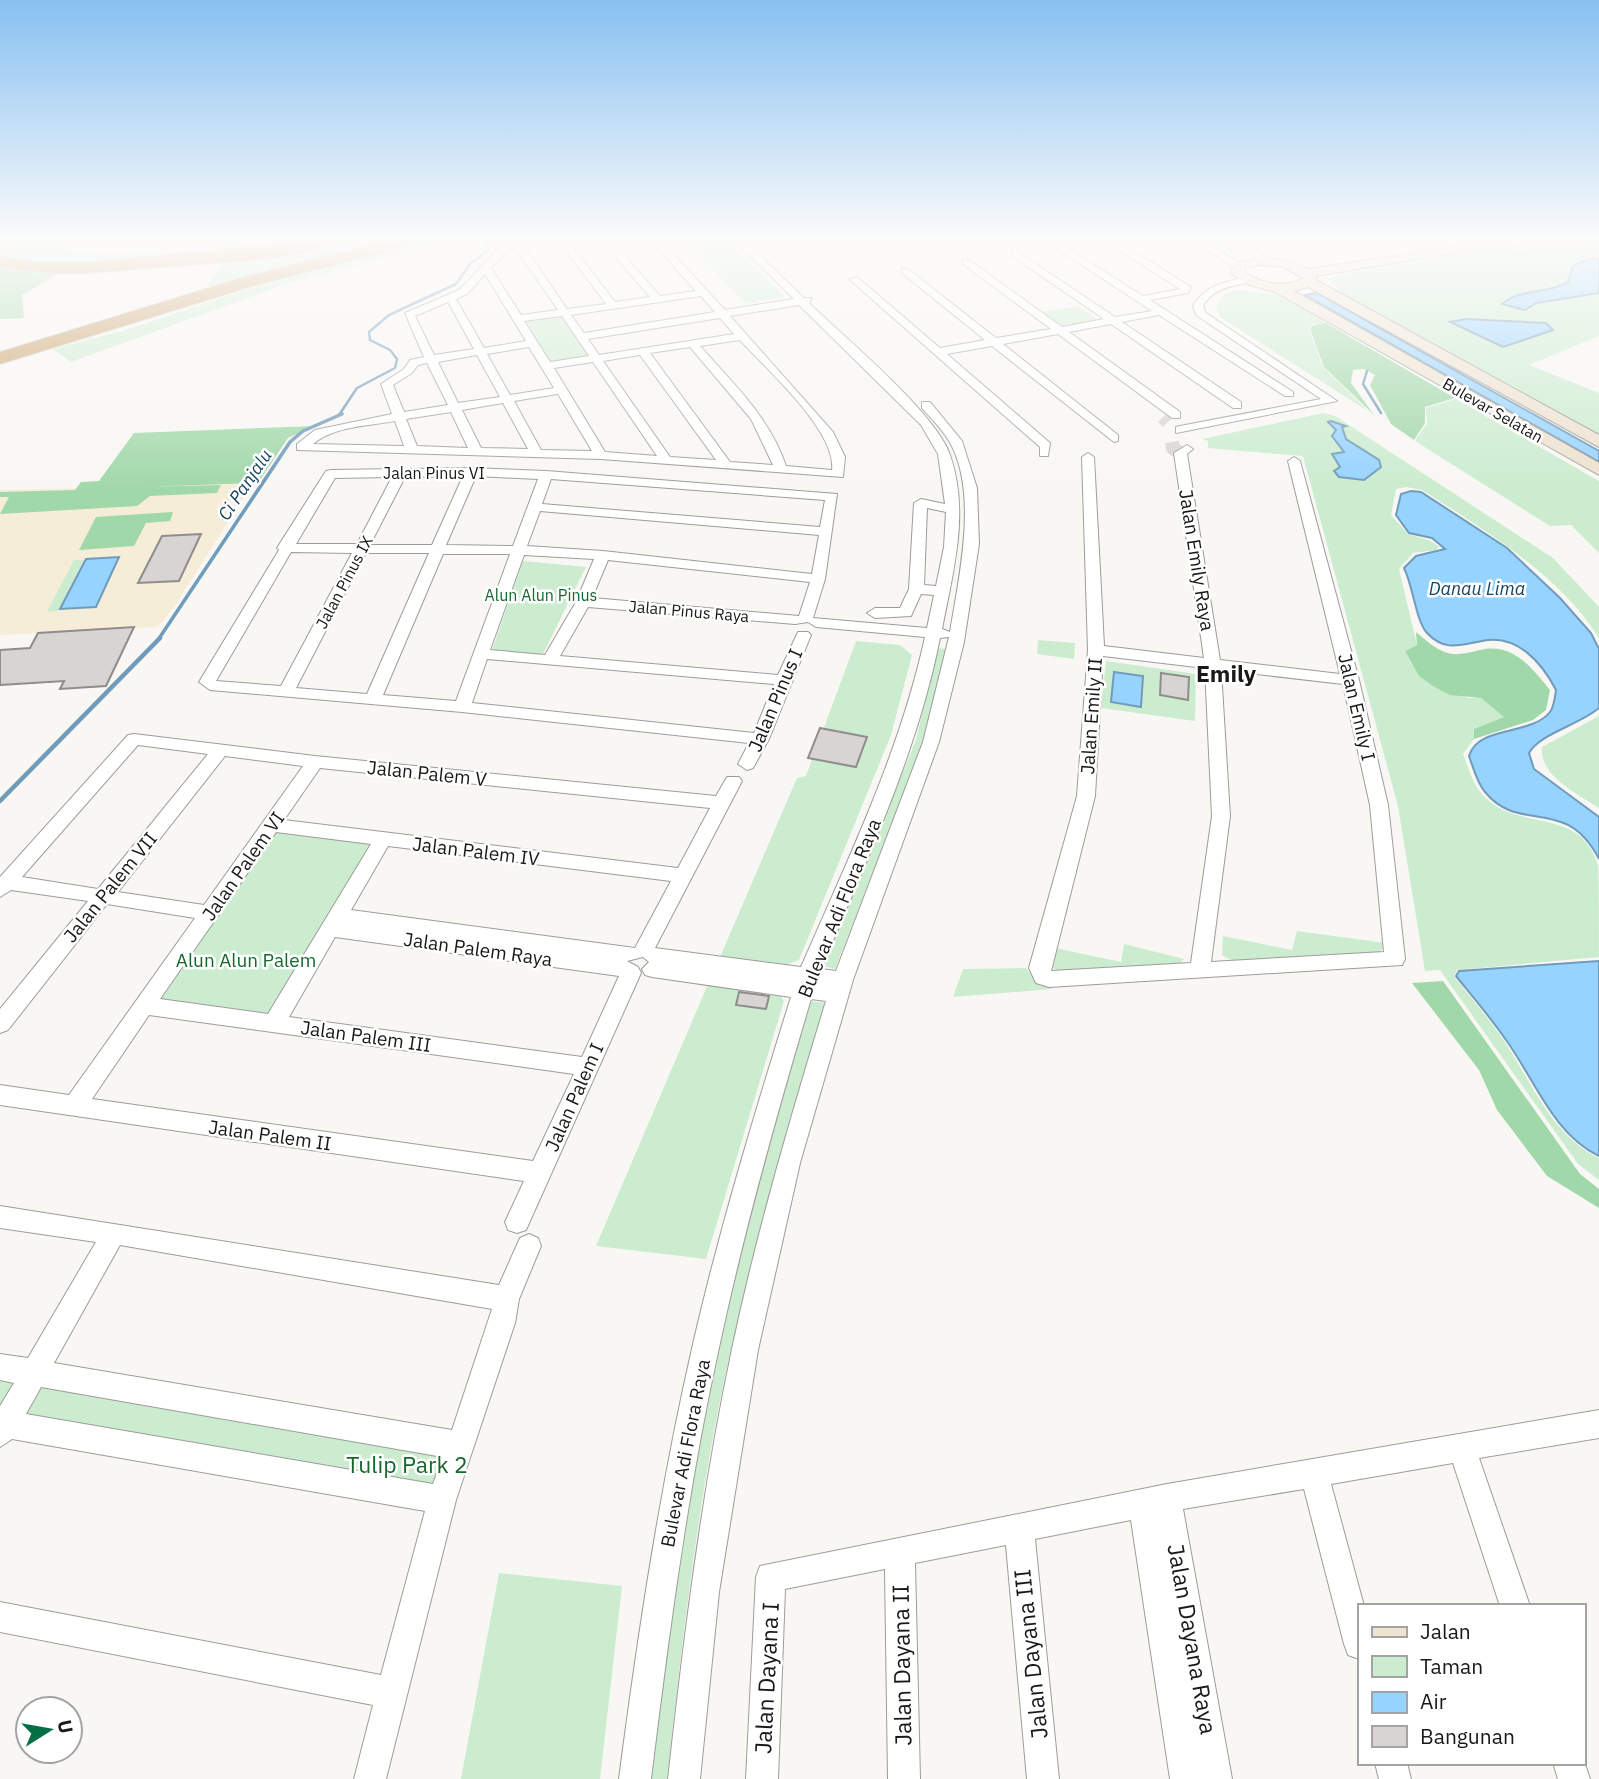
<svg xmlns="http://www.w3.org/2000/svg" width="1599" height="1779" font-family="'IBM Plex Sans',sans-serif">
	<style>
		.industrial { fill: #f6edd8 }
		.green { fill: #cbeccf }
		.forest { fill: #a1d8a9 }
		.water { fill: #97d3ff; stroke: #719bba; stroke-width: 2 }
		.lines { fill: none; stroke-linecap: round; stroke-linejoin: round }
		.stream-far2 { stroke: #719bba; stroke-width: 2.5 }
		.stream-far1 { stroke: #719bba; stroke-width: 3.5 }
		.stream { stroke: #719bba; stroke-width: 4.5 }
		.building { fill: #d7d4d3; stroke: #908c8c; stroke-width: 2 }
		.minor-tunnel { stroke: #d7d6d3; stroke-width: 14; stroke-dasharray: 14 7; stroke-linecap: butt }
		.minor-casing { stroke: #9e9c99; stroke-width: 2 }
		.tertiary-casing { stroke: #9e9c99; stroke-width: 2 }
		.secondary-casing { stroke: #9e9c99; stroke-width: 2 }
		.motorway-casing { stroke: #d1d1d1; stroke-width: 2 }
		.minor { fill: #fff; fill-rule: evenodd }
		.tertiary { fill: #fff; fill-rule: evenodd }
		.secondary { fill: #eee2d0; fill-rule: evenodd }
		.motorway { fill: #c89d63; fill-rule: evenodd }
		.labels { text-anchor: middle; stroke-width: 5; stroke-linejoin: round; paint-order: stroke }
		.far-street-label { font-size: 16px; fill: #191918; stroke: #fff }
		.far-park-label { font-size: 16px; fill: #17672e; stroke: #fff }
		.far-water-label { font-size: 18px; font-style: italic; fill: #164360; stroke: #fff }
		.street-label { font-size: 19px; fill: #191918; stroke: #fff }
		.park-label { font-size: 19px; fill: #17672e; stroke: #fff }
		.quarter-label { font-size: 23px; font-weight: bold; fill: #191918; stroke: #fff }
		.near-park-label { font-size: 23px; fill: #17672e; stroke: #fff }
		.near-street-label { font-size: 23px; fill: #191918; stroke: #fff }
	</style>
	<rect width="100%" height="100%" fill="#f9f7f4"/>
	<polygon class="industrial" points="252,484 176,604 158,627 0,635 0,490"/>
	<g class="green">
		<path d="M11 240H63L64 247C102 265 225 245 271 240 289 239 307 240 325 240L212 256 38 265 0 256V248Z"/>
		<polygon points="370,240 399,240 205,291 220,265"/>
		<polygon points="433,240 458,240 286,284 71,362 53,349 122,331 255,287"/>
		<polygon points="685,240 726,240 785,297 746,304"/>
		<polygon points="1599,245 1599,336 1529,365 1599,393 1599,435 1344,294 1327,279 1341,274 1476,252"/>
		<polygon points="1237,290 1281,295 1326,323 1313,324 1309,329 1323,367 1368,411 1220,317 1216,307 1224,294"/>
		<polygon points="1078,306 1101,322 1061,329 1039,312"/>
		<polygon points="561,315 589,358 552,364 526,321"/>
		<polygon points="1456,399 1599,481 1599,553 1571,525 1550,526 1415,441 1427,423 1426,408"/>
		<path d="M1323 413 1335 416 1553 558 1599 607V638C1560 575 1483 529 1422 490L1406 487 1396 489 1391 515 1408 534 1431 541 1439 547 1436 550 1413 553 1399 569 1417 645 1405 651 1419 676 1468 698H1481L1505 717 1474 729V739L1463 754C1468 766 1472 783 1481 793 1516 835 1579 803 1598 865 1599 884 1599 935 1599 957L1457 970 1454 976C1470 997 1489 1019 1504 1041 1532 1083 1552 1136 1599 1158V1180L1578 1164 1440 970 1425 971 1398 806 1303 456 1208 448V441L1202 439Z"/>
		<polygon points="74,560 84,560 58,611 47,612"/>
		<polygon points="523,561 586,567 541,658 491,653"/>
		<polygon points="1038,640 1075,643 1074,659 1037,654"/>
		<polygon points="856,641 900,645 912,655 891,735 799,960 785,965 720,957 797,778 806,776"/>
		<polygon points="937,648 946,649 924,742 835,969 824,966 916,740"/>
		<polygon points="1106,661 1196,674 1195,721 1101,708"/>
		<path d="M1599 716V808C1578 794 1539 776 1542 747Z"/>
		<polygon points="273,830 374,843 271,1017 157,1000"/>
		<polygon points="1297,931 1385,943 1379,954 1238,964 1222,955 1223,936 1292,950"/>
		<polygon points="1124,944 1184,959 1177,967 1063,973 1049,966 1055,948 1121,962"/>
		<polygon points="1026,968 1036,981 1052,989 953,997 963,969"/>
		<polygon points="708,984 778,992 784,1001 706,1259 596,1246"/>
		<path d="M811 1001 825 1003C790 1117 758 1230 732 1345 699 1488 683 1634 667 1779H649C667 1633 686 1488 718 1344 743 1228 777 1115 811 1001Z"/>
		<polygon points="0,1367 462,1446 442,1500 0,1423"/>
		<polygon points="499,1573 622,1586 600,1779 461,1779"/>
	</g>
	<g class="forest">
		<polygon points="0,266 61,272 22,295 24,318 0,319"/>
		<polygon points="1326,323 1455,398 1425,407 1425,423 1414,440 1391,424 1370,385 1375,375 1364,369 1353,370 1351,383 1374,415 1324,367 1310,329 1313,325"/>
		<polygon points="315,426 288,438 258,483 144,487 221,485 217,493 150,496 137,506 0,514 9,497 0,497 0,492 75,490 81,482 99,481 134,433"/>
		<polygon points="173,512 170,521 146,523 134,546 79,550 96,517"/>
		<path d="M1416 632C1426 640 1439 653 1453 654 1462 655 1475 651 1485 649 1515 645 1533 669 1550 690L1546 710 1533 720 1474 739V729L1504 717 1481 698 1450 695 1433 686 1419 676 1405 651 1417 645Z"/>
		<polygon points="1443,981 1580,1174 1599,1189 1599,1208 1547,1176 1497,1110 1479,1070 1412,983"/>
	</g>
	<g class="water">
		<path d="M1589 259H1599V293L1536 303 1525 310 1502 304C1520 288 1549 294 1568 282L1573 266Z"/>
		<polygon points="1317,293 1599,451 1599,462 1305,295"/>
		<polygon points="1466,319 1546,323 1553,330 1503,347 1450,322"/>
		<polygon points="1331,421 1346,426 1342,427 1346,439 1379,460 1381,467 1364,480 1339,477 1334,471 1340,467 1332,454 1344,452 1332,436 1336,430 1328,422"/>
		<path d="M1411 491 1421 492 1507 548 1560 598 1591 633 1599 649V708C1579 725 1539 734 1529 753L1534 769 1599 817V859C1565 794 1520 835 1485 792 1477 783 1473 767 1469 756 1478 725 1531 736 1550 712 1554 707 1555 697 1556 690 1542 663 1517 633 1482 641 1460 645 1445 652 1427 633 1416 621 1413 586 1404 568L1416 556 1445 549 1432 538 1409 533 1396 515 1401 494Z"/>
		<polygon points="119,557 96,607 60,609 86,559"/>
		<polygon points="1114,672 1143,676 1141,707 1111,702"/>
		<path d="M1599 961V1156C1553 1134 1535 1080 1506 1040 1491 1018 1473 997 1456 976L1459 971Z"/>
	</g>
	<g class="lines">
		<g class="stream-far2">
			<polyline points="1213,240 1231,250"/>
			<polyline points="1367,371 1363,384 1381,413"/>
			<polyline points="339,415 357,388 395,368 397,359 390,350 370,340 369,332 389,315 456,284 470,264 488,250 486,240"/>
		</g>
		<polyline class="stream-far1" points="158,640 290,442 303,431 342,414"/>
		<polyline class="stream" points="0,801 160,638"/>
	</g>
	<g class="building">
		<polygon points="201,534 179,581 138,583 162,536"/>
		<polygon points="134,627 106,686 60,689 64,681 0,685 0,650 30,648 38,633"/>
		<polygon points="1161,673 1189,677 1188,700 1160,695"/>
		<polygon points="820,728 867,737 856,767 808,758"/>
		<polygon points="739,992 769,996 766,1009 736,1005"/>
	</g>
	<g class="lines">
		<g class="minor-tunnel">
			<polyline points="1163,417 1168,422"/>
			<polyline points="1172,442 1173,448 1180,453"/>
		</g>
		<defs>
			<g id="minor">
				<path d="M548 240H579L570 243 615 302 650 297 601 240H611L660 296 696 291 650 240H660L725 310 794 299 734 240H744L804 298H812L809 303C843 336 937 414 950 455 970 512 953 572 942 629L950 632C959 577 979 491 949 441 942 429 931 418 922 408V402H930L962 441 977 488 979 544 964 642 939 742 853 980 800 1163 758 1350 719 1592 700 1779H668C684 1635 702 1491 732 1349 757 1231 791 1116 826 1001L811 999C777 1113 745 1227 720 1343 688 1487 669 1633 651 1779H619C638 1633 660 1488 693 1344 720 1227 755 1112 791 997L652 977 645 975 642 969 649 962 643 957 627 961 638 967 641 973 526 1230 517 1233 508 1230 505 1222 524 1181 0 1105V1085L69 1095 195 918 107 904 8 1030 0 1033V1009L88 901 11 890 0 897V877L128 735 134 734 315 756 716 796 727 777H739L742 781 655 948 801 967C848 859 900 752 925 637L816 627 808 622 795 624 588 607 560 656 778 675 798 632H808L811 635 769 739 753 768 747 770 738 764 749 743 462 712 210 690 199 682 279 550 277 548 326 471 331 470 471 468 546 471 837 494 825 579 813 618 927 628 934 595 921 594 911 616 875 618 867 613 875 608H900L909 589 914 503 921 499 945 504 938 454 921 425 799 305 730 316 833 432 845 457 843 477 601 459 297 450V444L315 430 392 414 381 384 404 369 410 360 424 357 405 313 459 290 502 246ZM561 244 606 304 567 309 525 248ZM516 249 558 310 521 315 491 268 508 250ZM485 274 526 341 484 348 456 299 467 294ZM701 296 715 312 584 333 571 315ZM448 302 474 349 434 355 415 316ZM562 316 589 356 550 362 524 321ZM720 318 734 334 599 355 588 339ZM740 340C765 368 837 431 832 470L786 466C770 418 733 383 700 346ZM529 347 554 388 510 395 487 354ZM690 347 751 419 773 465 730 462 650 353ZM477 355 500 397 458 403 438 362ZM640 355 716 460 670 457 603 361ZM593 362 657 456 605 452 554 368ZM427 363 448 405 404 412 393 385 412 373 418 365ZM558 394 592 451 541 450 514 401ZM503 403 528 449 481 448 462 410ZM451 412 468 448 417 446 406 419ZM395 421 404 446 313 444C335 426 368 426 395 421ZM463 476 432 545H370L405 477ZM476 476 538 479 513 546 446 545ZM392 477 357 544H296L335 478ZM551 479 825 500 820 527 542 504ZM927 508 946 512 944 547 936 586 924 585ZM540 511 819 535 812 574 603 551 527 546ZM291 552 352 553 281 686 216 681ZM366 553H429L367 694 296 688ZM443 554H510L456 701 383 695ZM524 555 594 559 576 602 545 655 490 650ZM608 560 810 582 799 616 592 598ZM949 637 923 742 836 971 821 969C866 861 917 754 940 638ZM487 659 774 684 754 733 472 703ZM138 745 208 754 98 889 22 877ZM225 756 303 766 204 905 118 892ZM320 768 710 808 678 868 284 820ZM276 832 371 844 268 1014 160 999ZM388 846 671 881 635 948 351 910ZM335 937 619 976 582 1057 289 1017ZM149 1015 574 1074 533 1161 92 1099Z"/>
				<polygon points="1109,240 1116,240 1191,287 1188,293 1150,300 1293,392 1293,396 1285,396 1159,315 1122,322 1241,402 1241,408 1233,408 1111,324 1069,332 1180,412 1180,418 1172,418 1058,334 1003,344 1118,435 1118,441 1114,442 992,346 947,354 1050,443 1048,456 1040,456 1040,447 849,279 857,277 940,348 985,340 902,273 902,269 908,269 996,338 1051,329 963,264 963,260 969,260 1062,327 1104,319 1012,256 1012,252 1018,252 1115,317 1152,311 1057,249 1057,245 1063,245 1143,296 1180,289 1109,244"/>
				<polygon points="1190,240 1202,240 1244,266 1236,268"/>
				<polygon points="1229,240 1241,240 1273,261 1265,263"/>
				<path d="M1247 277 1251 282C1232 286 1213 288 1203 306L1206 313 1337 401 1176 433V427L1180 426 1321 399 1196 315 1193 306C1205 285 1225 282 1247 277Z"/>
				<path d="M1187 445 1193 449 1187 454 1220 660 1340 674 1288 461 1294 457 1300 461 1359 680 1388 805 1405 959 1402 965 1049 987 1036 983 1029 968 1077 796 1088 650 1082 457 1088 453 1094 457 1104 646 1204 658 1174 453ZM1103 656 1205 668 1212 816 1191 963 1051 971 1095 796ZM1221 670 1343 684 1370 805 1384 952 1211 962 1230 816Z"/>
				<path d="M0 1206 499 1285 520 1238 529 1234 538 1238 541 1246 519 1299 515 1323 456 1500 386 1779H354L373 1705 0 1632V1602L381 1675 425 1511 12 1439 0 1447V1406L14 1383 0 1380V1354L28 1358 96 1242 0 1228ZM120 1245 492 1309 452 1430 54 1363ZM41 1387 443 1457 433 1484 26 1414Z"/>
				<polygon points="1599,1410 1599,1438 1479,1458 1530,1606 1500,1606 1453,1463 1331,1484 1364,1606 1359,1606 1359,1659 1348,1655 1344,1644 1304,1489 1183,1509 1232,1779 1170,1779 1131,1520 1035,1539 1059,1779 1027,1779 1006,1545 915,1563 920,1779 888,1779 885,1569 785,1589 778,1779 746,1779 756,1577 760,1566 1167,1484"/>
				<polygon points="1583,1758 1590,1779 1558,1779 1553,1763 1583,1763"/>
				<polygon points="1375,1763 1407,1763 1411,1779 1379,1779"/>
			</g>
			<polygon id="tertiary" points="0,240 11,240 0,248"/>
			<path id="secondary" d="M1499 240H1556L1550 244 1474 250 1316 276V280L1599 435V447L1308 287 1294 291 1599 463V475L1275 292 1249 285 1231 274 1234 263C1263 256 1283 257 1309 269ZM1260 265 1283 267 1303 278C1285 289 1261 283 1245 272V268Z"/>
			<g id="motorway">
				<polygon points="388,240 417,240 415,244 253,286 0,364 0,352 241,278"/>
				<path d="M310 241 316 242 319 246 316 250C271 261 223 262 177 266 118 270 59 280 0 266V256L36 262H90Z"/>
			</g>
		</defs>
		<use href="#minor" class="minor-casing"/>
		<use href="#tertiary" class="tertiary-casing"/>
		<use href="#secondary" class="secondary-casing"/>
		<use href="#motorway" class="motorway-casing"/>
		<use href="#minor" class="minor"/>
		<use href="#tertiary" class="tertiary"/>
		<use href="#secondary" class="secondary"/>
		<use href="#motorway" class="motorway"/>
	</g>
	<linearGradient id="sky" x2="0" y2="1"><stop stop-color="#87c0f1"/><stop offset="0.49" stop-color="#fcfbfa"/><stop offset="1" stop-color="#fcfbfa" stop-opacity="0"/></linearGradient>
	<rect width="1599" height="489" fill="url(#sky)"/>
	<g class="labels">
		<g class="far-street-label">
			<text transform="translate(1493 410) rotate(30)" y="6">Bulevar Selatan</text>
			<text x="434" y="479">Jalan Pinus VI</text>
			<text transform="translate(344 582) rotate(-62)" y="6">Jalan Pinus IX</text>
			<text transform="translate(689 611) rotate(5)" y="6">Jalan Pinus Raya</text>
		</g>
		<g class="far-park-label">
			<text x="541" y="601">Alun Alun Pinus</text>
		</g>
		<g class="far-water-label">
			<text transform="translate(245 485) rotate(-56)" y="6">Ci Panjalu</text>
			<text x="1477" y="595">Danau Lima</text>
		</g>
		<g class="street-label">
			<text transform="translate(1197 560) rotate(81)" y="7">Jalan Emily Raya</text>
			<text transform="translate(775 700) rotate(-67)" y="7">Jalan Pinus I</text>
			<text transform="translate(1357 707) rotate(77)" y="7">Jalan Emily I</text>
			<text transform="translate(1091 716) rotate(-86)" y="7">Jalan Emily II</text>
			<text transform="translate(427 773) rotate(6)" y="7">Jalan Palem V</text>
			<text transform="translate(476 851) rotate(7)" y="7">Jalan Palem IV</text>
			<text transform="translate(243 866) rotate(-55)" y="7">Jalan Palem VI</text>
			<text transform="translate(110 887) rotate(-51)" y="7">Jalan Palem VII</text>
			<text transform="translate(839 908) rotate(-68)" y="7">Bulevar Adi Flora Raya</text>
			<text transform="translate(478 949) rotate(8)" y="7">Jalan Palem Raya</text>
			<text transform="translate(366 1036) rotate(8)" y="7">Jalan Palem III</text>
			<text transform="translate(574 1097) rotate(-66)" y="7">Jalan Palem I</text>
			<text transform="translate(270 1135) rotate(8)" y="7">Jalan Palem II</text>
			<text transform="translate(685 1453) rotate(-79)" y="7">Bulevar Adi Flora Raya</text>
		</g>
		<g class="park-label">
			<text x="246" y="967">Alun Alun Palem</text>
		</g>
		<g class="quarter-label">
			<text x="1226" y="682">Emily</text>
		</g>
		<g class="near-park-label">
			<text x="407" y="1473">Tulip Park 2</text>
		</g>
		<g class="near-street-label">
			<text transform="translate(1192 1639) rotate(80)" y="8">Jalan Dayana Raya</text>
			<text transform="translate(1031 1654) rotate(-96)" y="8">Jalan Dayana III</text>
			<text transform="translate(902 1665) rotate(-91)" y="8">Jalan Dayana II</text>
			<text transform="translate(767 1678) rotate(-87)" y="8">Jalan Dayana I</text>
		</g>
	</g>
	<rect x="1358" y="1604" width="228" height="161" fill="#ffffff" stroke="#a3a3a3" stroke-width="2"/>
	<rect x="1372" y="1627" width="35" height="10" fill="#eee2d0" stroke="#a3a3a3" stroke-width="2"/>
	<text x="1420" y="1639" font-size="21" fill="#191918">Jalan</text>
	<rect x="1372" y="1656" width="35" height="21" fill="#cbeccf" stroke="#a3a3a3" stroke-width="2"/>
	<text x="1420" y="1674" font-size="21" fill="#191918">Taman</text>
	<rect x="1372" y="1692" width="35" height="21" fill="#97d3ff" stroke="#a3a3a3" stroke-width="2"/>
	<text x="1420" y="1709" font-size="21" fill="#191918">Air</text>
	<rect x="1372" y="1726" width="35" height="21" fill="#d7d4d3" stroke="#a3a3a3" stroke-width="2"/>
	<text x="1420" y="1744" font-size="21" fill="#191918">Bangunan</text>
	<g transform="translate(49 1730) rotate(79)"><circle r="33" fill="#ffffff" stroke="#a3a3a3" stroke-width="2"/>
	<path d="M0-5L12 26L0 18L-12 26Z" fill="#046e45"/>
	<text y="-10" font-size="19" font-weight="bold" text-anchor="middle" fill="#191918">U</text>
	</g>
</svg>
